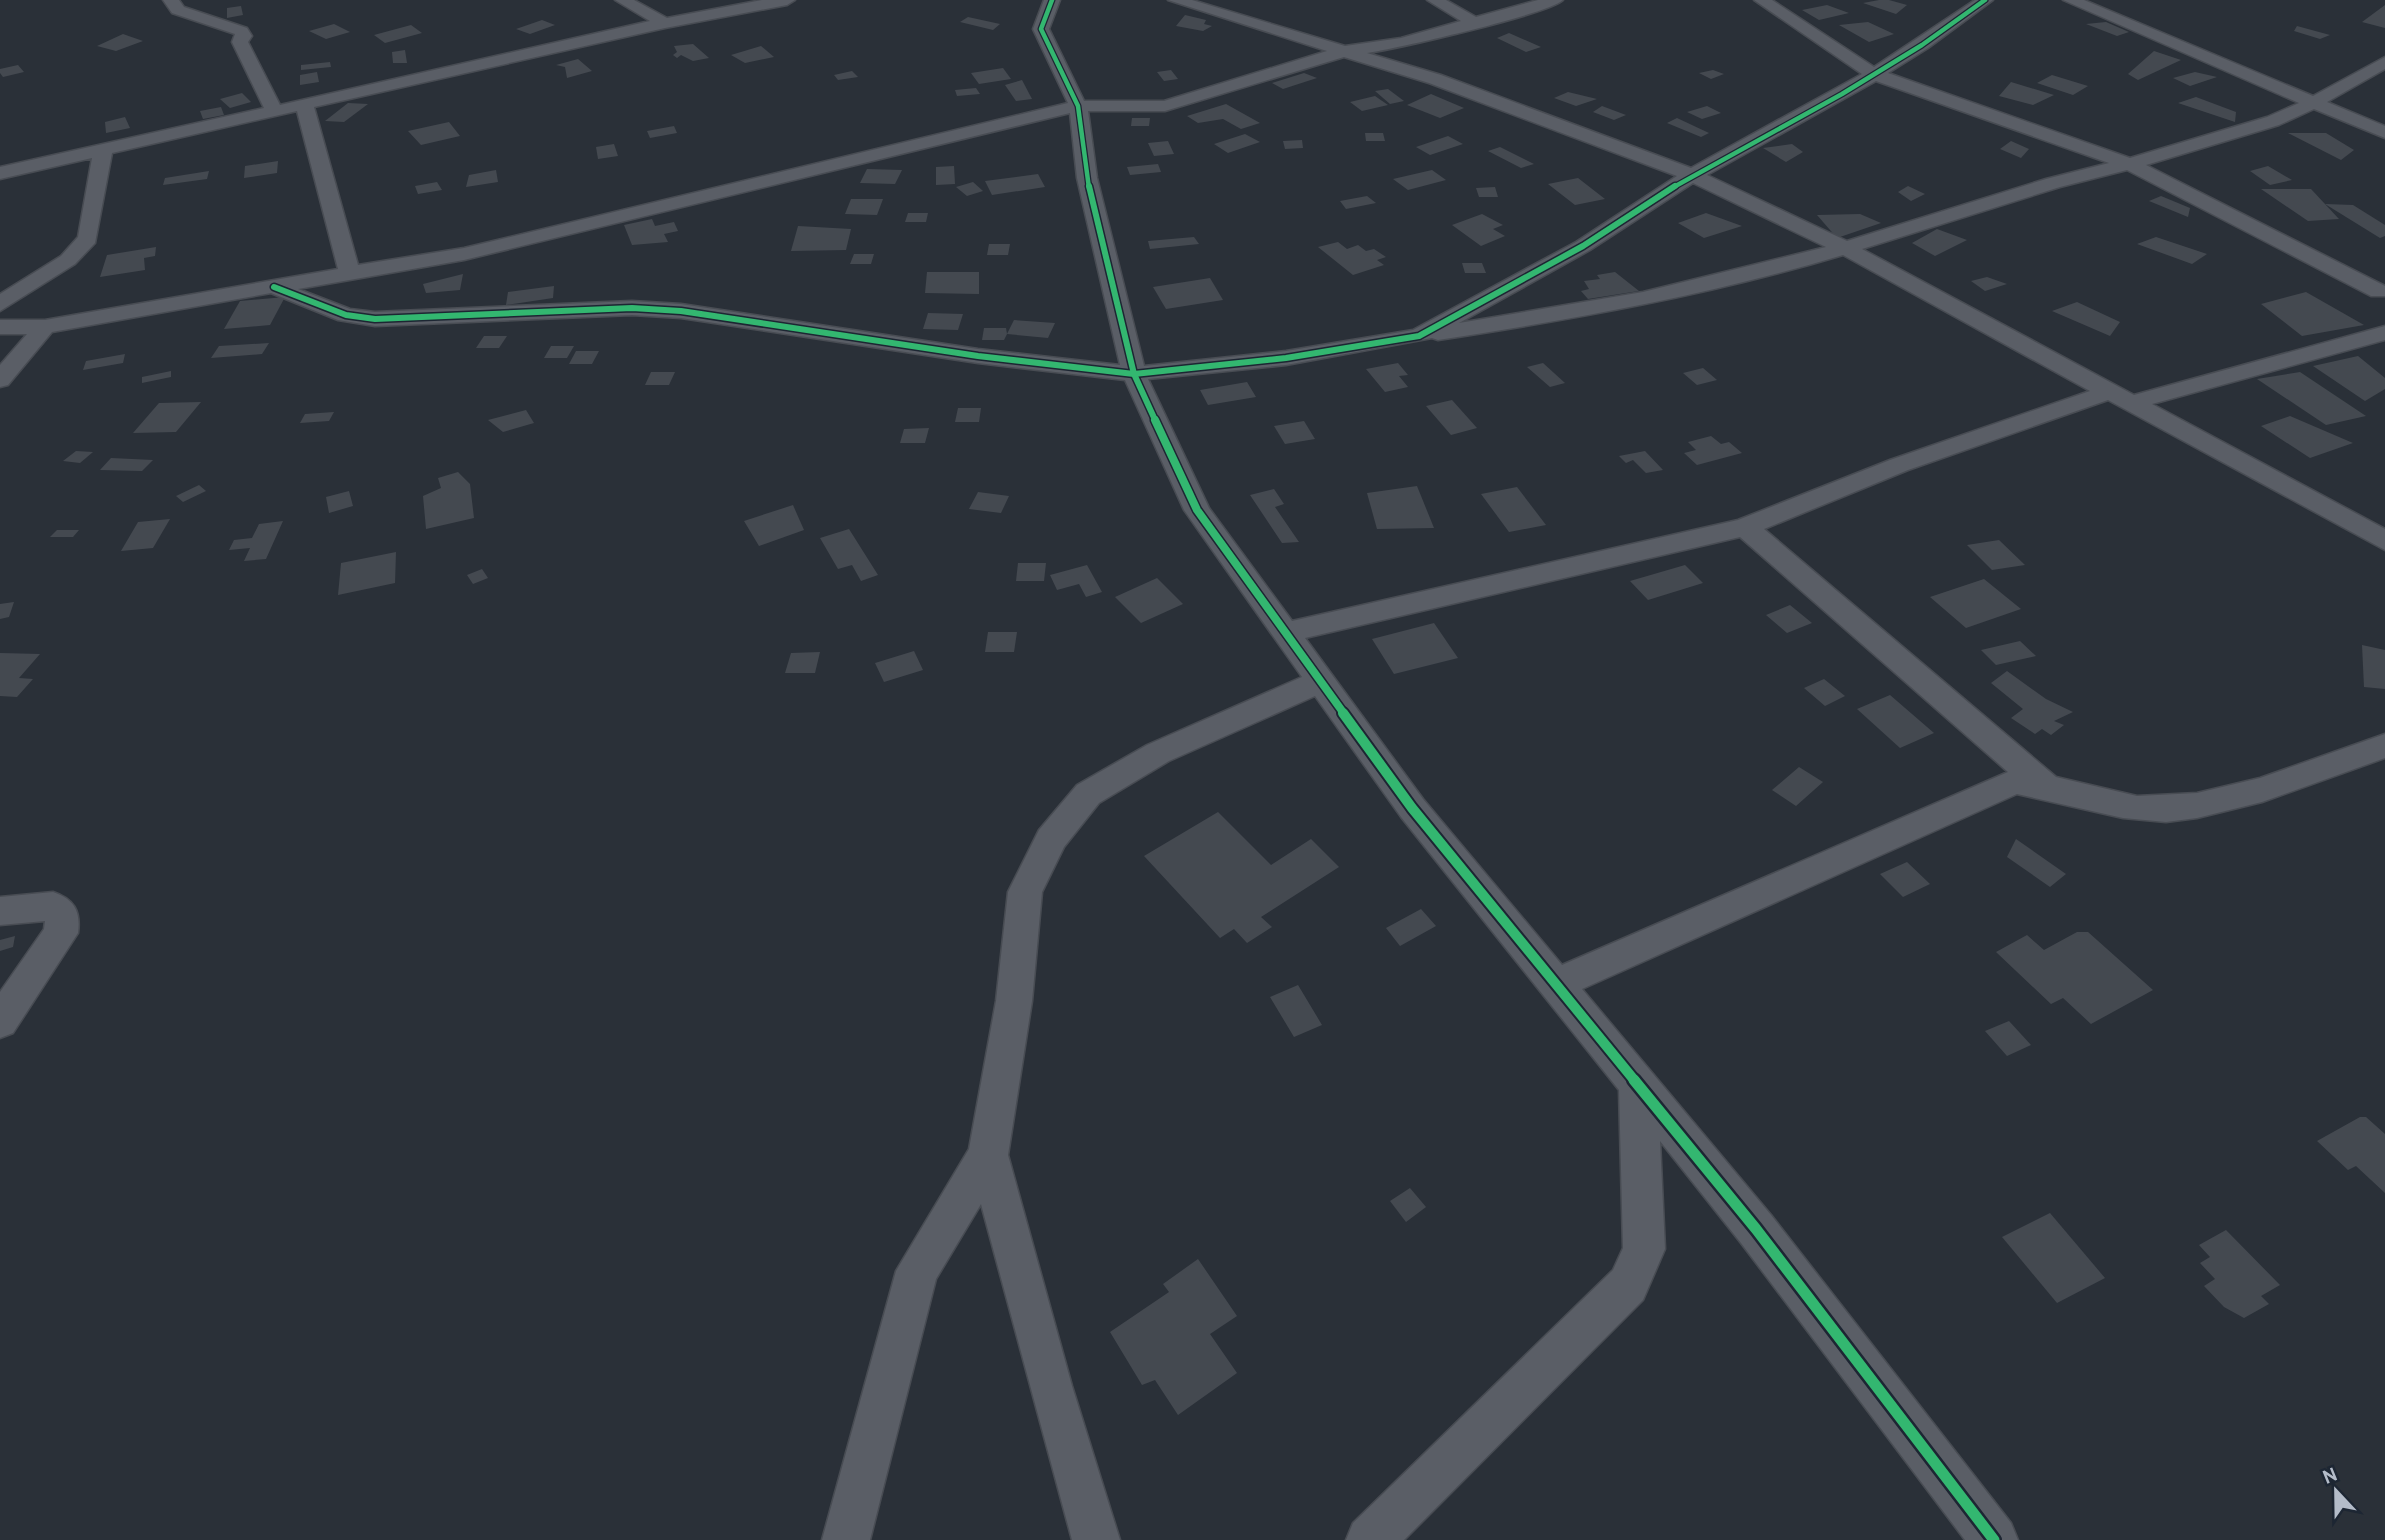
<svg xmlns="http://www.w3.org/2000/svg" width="2385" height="1540" font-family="Overpass,sans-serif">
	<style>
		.building { fill: #444950 }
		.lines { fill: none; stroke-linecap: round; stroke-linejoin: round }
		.street-casing { stroke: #484c53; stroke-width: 3 }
		.street { fill: #5a5e66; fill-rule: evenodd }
		.cycleway-far4-casing { stroke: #1d2633; stroke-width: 7 }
		.cycleway-far3-casing { stroke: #1d2633; stroke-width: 9 }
		.cycleway-far2-casing { stroke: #1d2633; stroke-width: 11 }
		.cycleway-far1-casing { stroke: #1d2633; stroke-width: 14 }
		.cycleway-casing { stroke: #1d2633; stroke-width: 16 }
		.cycleway-far4 { stroke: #33b770; stroke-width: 4.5 }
		.cycleway-far3 { stroke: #33b770; stroke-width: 6 }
		.cycleway-far2 { stroke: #33b770; stroke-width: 8 }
		.cycleway-far1 { stroke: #33b770; stroke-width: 10 }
		.cycleway { stroke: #33b770; stroke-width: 11 }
	</style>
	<rect width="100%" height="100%" fill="#2a3038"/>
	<g class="building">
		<polygon points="1879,0 1889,0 1907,5 1896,14 1863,3"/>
		<polygon points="1827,5 1849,13 1819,20 1802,10"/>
		<polygon points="2385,5 2385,28 2362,22"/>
		<polygon points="241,6 243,15 227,18 227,8"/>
		<polygon points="1185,15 1206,20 1204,24 1212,26 1203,31 1176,26"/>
		<polygon points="968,17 1000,24 993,30 960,22"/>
		<polygon points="542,20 555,25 530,34 516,29"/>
		<polygon points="1868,22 1894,34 1869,42 1839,25"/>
		<polygon points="2106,22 2129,32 2117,36 2086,24"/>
		<polygon points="334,24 350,32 326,39 309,31"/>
		<polygon points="411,25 422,33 385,43 374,35"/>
		<polygon points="2297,26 2330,35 2320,39 2294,31"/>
		<polygon points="1509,33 1541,47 1526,52 1497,38"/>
		<polygon points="123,34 143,41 116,51 97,46"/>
		<polygon points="693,44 709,58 693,61 681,55 677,58 673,55 677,52 674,46"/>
		<polygon points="761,46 774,57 745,63 731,55"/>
		<polygon points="405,50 407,63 393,63 392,52"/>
		<polygon points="2154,51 2181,60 2138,80 2128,74"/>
		<polygon points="578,59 592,71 567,78 565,67 556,65"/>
		<polygon points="330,62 331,67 301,70 301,65"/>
		<polygon points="18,65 24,72 3,77 0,73 0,69"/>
		<polygon points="1003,68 1011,79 979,84 971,73"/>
		<polygon points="1171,70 1178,79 1164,81 1157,72"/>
		<polygon points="1713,70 1724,74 1711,79 1699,73"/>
		<polygon points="852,71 858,77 838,80 834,75"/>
		<polygon points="317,72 319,82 300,85 300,75"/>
		<polygon points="2195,72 2217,77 2190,86 2173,78"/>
		<polygon points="1304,73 1317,78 1283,89 1272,83"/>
		<polygon points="2052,75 2088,86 2073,95 2037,83"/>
		<polygon points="1022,80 1032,99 1016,101 1005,85"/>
		<polygon points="2011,82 2054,95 2033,105 1999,96"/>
		<polygon points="976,88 980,94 957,96 955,90"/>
		<polygon points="1388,89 1404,101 1390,104 1375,91"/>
		<polygon points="1568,92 1597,99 1576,106 1554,98"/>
		<polygon points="242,93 251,102 230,108 220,99"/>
		<polygon points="1431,94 1464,108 1440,118 1407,105"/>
		<polygon points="1375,96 1388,105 1362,111 1350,102"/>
		<polygon points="2196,97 2236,112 2235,122 2178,103"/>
		<polygon points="348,103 368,104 344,122 325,121"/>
		<polygon points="1226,104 1260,123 1241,129 1223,119 1198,123 1187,116"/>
		<polygon points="1602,106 1626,115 1614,120 1593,112"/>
		<polygon points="1707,106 1721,113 1702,119 1687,112"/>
		<polygon points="221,107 224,115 203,119 200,111"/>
		<polygon points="125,117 130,128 106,133 105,122"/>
		<polygon points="1132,118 1150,118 1149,126 1131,126"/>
		<polygon points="1677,118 1709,133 1701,137 1667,123"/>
		<polygon points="449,122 460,136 421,145 408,131"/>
		<polygon points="674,126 677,133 650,138 647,131"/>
		<polygon points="1365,133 1383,133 1385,141 1366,141"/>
		<polygon points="2288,133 2326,133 2354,150 2341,160"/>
		<polygon points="1245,134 1260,142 1228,153 1214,144"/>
		<polygon points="1448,136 1463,144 1430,155 1416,147"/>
		<polygon points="1302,140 1303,148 1285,149 1283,141"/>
		<polygon points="1168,141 1174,154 1154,156 1148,143"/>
		<polygon points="2011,141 2029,149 2021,158 2000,149"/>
		<polygon points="614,144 618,156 598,159 596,147"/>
		<polygon points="1792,144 1803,152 1786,162 1763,148"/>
		<polygon points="1500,147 1534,164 1521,168 1488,151"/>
		<polygon points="278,161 277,173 244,178 245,166"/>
		<polygon points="1158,164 1161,172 1130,175 1127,167"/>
		<polygon points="954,166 955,184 936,185 936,167"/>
		<polygon points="2268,166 2292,180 2270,185 2250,171"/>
		<polygon points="867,169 902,170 895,184 860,183"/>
		<polygon points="496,170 498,182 466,187 469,175"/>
		<polygon points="1432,170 1446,180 1408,190 1393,179"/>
		<polygon points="209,171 207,179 163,185 165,178"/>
		<polygon points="1038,174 1045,187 992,195 985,181"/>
		<polygon points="1578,178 1605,199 1575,205 1548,184"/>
		<polygon points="437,182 442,190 418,194 415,186"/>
		<polygon points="973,182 983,191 967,196 956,187"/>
		<polygon points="1908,186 1925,194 1911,201 1898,192"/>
		<polygon points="1495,187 1498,197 1479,197 1476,188"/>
		<polygon points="2261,189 2311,189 2339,219 2308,221"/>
		<polygon points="1367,196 1376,203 1346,209 1340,201"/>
		<polygon points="2161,196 2190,208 2188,217 2149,201"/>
		<polygon points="851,199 883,199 877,215 845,214"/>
		<polygon points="2325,204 2353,205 2385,225 2385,236 2380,238"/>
		<polygon points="908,213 928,213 926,222 905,222"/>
		<polygon points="1706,213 1742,226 1704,238 1678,223"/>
		<polygon points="1482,214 1503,225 1493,229 1505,236 1481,246 1452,225"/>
		<polygon points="1860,214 1881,223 1837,238 1817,215"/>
		<polygon points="652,219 655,226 674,222 678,231 664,234 668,242 632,245 624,225"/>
		<polygon points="798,226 851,229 846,250 791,251"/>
		<polygon points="1937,229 1967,240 1935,256 1912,243"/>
		<polygon points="1194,237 1199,244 1150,249 1148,241"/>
		<polygon points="2156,237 2207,254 2192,264 2137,244"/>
		<polygon points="1338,242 1347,249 1358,245 1366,251 1374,249 1386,257 1377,260 1384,265 1353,275 1318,247"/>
		<polygon points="989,244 1010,244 1008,255 987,255"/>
		<polygon points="156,247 155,256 144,258 145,270 100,277 107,255"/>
		<polygon points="854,254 874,254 871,264 850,264"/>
		<polygon points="1462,263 1482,263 1486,273 1465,273"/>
		<polygon points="927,272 979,272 979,294 925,293"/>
		<polygon points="1615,272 1639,291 1588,299 1581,291 1589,289 1584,281 1600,279 1597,275"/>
		<polygon points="463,274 460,290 426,293 423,284"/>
		<polygon points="1987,277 2007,284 1985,291 1971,281"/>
		<polygon points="1210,278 1223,300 1166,309 1153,287"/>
		<polygon points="554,286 553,298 506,305 508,292"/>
		<polygon points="2306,292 2364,325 2302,336 2261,304"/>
		<polygon points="285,297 270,325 224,329 240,301"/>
		<polygon points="2077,302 2120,322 2110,336 2052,311"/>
		<polygon points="928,313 963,314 958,330 923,329"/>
		<polygon points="1014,320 1055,323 1048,338 1007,334"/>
		<polygon points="984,328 1006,328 1007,334 1004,340 982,340"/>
		<polygon points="484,336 507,336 499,348 476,348"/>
		<polygon points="269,343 262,354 211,358 219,346"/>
		<polygon points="551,346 574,346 567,358 544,358"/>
		<polygon points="576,351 599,351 592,364 569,364"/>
		<polygon points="125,354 123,363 83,370 86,361"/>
		<polygon points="2358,356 2385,378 2385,389 2365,401 2313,366"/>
		<polygon points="1398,363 1408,375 1399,376 1408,387 1385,392 1366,369"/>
		<polygon points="1543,363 1565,383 1550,387 1527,367"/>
		<polygon points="1703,368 1717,380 1697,385 1683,373"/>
		<polygon points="171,371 171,377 142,383 142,377"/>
		<polygon points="651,372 675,372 669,385 645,385"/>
		<polygon points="2300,372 2366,416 2326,425 2257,379"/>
		<polygon points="1247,382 1256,397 1208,405 1200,390"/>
		<polygon points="1452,400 1477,428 1451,435 1426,406"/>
		<polygon points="201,402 176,432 133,433 159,403"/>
		<polygon points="958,408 981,408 979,422 955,422"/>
		<polygon points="526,410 534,423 503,432 488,420"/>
		<polygon points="334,412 329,421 300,423 305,414"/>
		<polygon points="2290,416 2353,443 2310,458 2261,426"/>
		<polygon points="1304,421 1315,439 1285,444 1274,426"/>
		<polygon points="929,428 925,443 900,443 904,429"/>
		<polygon points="1711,436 1721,444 1729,442 1742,453 1697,465 1684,453 1696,450 1688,442"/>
		<polygon points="76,451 93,452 80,463 63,461"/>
		<polygon points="1645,451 1663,470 1646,473 1633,460 1626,463 1619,456"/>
		<polygon points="111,458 153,460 142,471 100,470"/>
		<polygon points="458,472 470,484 474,518 426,529 423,496 441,488 438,478"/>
		<polygon points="199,485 206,491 183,502 176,496"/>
		<polygon points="1417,486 1434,528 1377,529 1367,493"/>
		<polygon points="1517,487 1546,525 1509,532 1481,494"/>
		<polygon points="1274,489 1284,504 1275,507 1299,542 1282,543 1250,495"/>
		<polygon points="349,491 353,506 329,513 326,497"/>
		<polygon points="978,492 1009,496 1001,513 969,509"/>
		<polygon points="793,505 804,530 759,546 744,521"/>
		<polygon points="170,519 153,548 121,551 138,522"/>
		<polygon points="283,521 266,559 244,561 250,548 229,550 234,540 252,538 259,524"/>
		<polygon points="849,529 878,575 861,581 852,565 838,569 820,538"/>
		<polygon points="57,530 79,530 73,537 50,537"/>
		<polygon points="1999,540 2025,565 1992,570 1967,545"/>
		<polygon points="396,552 395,583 338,595 341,563"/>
		<polygon points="1018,563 1046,563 1044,581 1016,581"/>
		<polygon points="1087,565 1102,592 1086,597 1079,584 1057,590 1050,575"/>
		<polygon points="1685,565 1703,583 1648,600 1630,581"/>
		<polygon points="482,569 488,578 473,584 467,575"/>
		<polygon points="1157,578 1183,604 1141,623 1115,597"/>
		<polygon points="1984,579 2021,609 1966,628 1930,597"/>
		<polygon points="14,602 9,617 0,619 0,604"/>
		<polygon points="1790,605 1812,623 1787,633 1766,615"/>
		<polygon points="1434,623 1458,658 1394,674 1372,639"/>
		<polygon points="988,632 1017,632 1014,652 985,652"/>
		<polygon points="2020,641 2036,656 1996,665 1981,650"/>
		<polygon points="2362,645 2385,650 2385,689 2364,687"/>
		<polygon points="914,651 923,670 884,682 875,663"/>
		<polygon points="820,652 815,673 785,673 791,653"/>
		<polygon points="0,653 40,654 19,678 33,679 17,697 0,696"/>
		<polygon points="2007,671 2046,699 2073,712 2054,721 2064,725 2051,735 2042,729 2035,734 2011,718 2023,709 1991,683"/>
		<polygon points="1824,679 1845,696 1825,706 1804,688"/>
		<polygon points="1890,695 1934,733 1900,748 1857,709"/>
		<polygon points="1799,767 1823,782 1796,806 1772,790"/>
		<polygon points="1218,812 1271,865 1311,839 1339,867 1261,917 1272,927 1247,943 1234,929 1220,938 1144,856"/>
		<polygon points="2016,839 2066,874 2050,887 2007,857"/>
		<polygon points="1907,862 1930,884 1903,897 1880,874"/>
		<polygon points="1421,909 1436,926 1400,946 1386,928"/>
		<polygon points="2077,932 2088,932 2153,990 2091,1024 2063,998 2051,1004 1996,952 2027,935 2044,950"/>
		<polygon points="15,936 13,947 0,951 0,940"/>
		<polygon points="1298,985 1322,1025 1294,1037 1270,997"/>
		<polygon points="2009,1021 2031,1045 2007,1056 1985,1031"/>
		<polygon points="2360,1117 2366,1117 2385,1134 2385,1193 2356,1166 2348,1170 2317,1141"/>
		<polygon points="1410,1188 1426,1207 1406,1222 1390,1201"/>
		<polygon points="2050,1213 2105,1278 2057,1303 2002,1237"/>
		<polygon points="2226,1230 2280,1285 2261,1296 2269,1304 2244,1318 2224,1307 2204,1286 2215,1279 2200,1263 2210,1257 2199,1245"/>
		<polygon points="1198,1259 1237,1316 1210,1334 1237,1373 1178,1415 1155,1380 1142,1385 1110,1332 1169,1292 1163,1284"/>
	</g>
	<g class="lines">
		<defs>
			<g id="street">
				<path d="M163 0H179L184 7 247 28 252 36 248 42 280 105 650 21 615 0H634L667 18 762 0H795L787 5 665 28 314 107 358 265 464 248 1068 103 1033 29 1044 0H1060L1049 29 1084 101H1164L1327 51 1168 0H1192L1345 46 1401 38 1461 21 1427 0H1446L1476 17 1538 0H1563C1549 14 1395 49 1367 53L1441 75 1691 168 1862 74 1754 0H1772L1874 67 1975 0H1993L1928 48 1888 73 2130 158 2267 117 2299 103 2063 0H2084L2313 96 2385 57V69L2327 102 2385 126V138L2314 109 2279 125 2146 165 2385 286V296H2371L2127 170 2060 187 1862 249 2134 395 2385 326V340L2152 404 2385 529V550L2108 400 1908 470 1764 529 2056 777 2137 796 2197 793 2260 778 2385 734V758L2262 802 2197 818 2166 822 2123 818 2017 794 1582 989 1771 1215 2011 1523 2018 1540H1965L1741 1243 1660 1141 1665 1249 1643 1300 1404 1540H1346L1353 1523 1613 1270 1623 1248 1619 1090 1401 817 1315 696 1169 761 1099 803 1064 847 1042 892 1032 1001 1008 1155 1072 1386 1120 1540H1072L981 1204 936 1279 870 1540H822L896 1271 969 1149 996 1001 1008 892 1039 830 1077 785 1147 745 1302 677 1184 510 1125 380 978 363 681 318 632 315 375 326 338 320 271 293 52 332 8 385 0 387V365L27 334H0V320H45L338 269 297 111 112 153 95 243 75 264 0 311V294L61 256 78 237 92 158 0 179V167L264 108 232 42 235 34 172 13ZM1344 57 1429 83 1677 176 1576 242 1413 330 1286 351 1144 366 1097 178 1088 111H1165ZM1876 81 2109 163 2046 179 1847 241 1707 175ZM1070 113 1077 178 1120 365 978 349 681 304 632 301 375 312 350 309 298 289 464 260ZM1693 183 1826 247 1643 292 1459 323 1590 250ZM1843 255 2090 391 1890 460 1738 520 1292 621 1209 508 1148 379 1286 365 1432 338 1438 340C1575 319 1710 295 1843 255ZM1740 537 2008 772 1562 965 1423 799 1305 638Z"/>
				<path d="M53 892C74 899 81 911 78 933L13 1033 0 1038V992L44 929 45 921 0 925V897Z"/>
			</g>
		</defs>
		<use href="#street" class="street-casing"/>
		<use href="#street" class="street"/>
		<defs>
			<g id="cycleway-far4">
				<polyline points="1052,0 1041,29 1078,106 1089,188"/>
				<polyline points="1672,188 1842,94 1922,45 1985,0"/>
			</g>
			<g id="cycleway-far3">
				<polyline points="1089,186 1134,374 1156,422"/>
				<polyline points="274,287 346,315 375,319 632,308 681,311 978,356 1134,374 1286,358 1419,336 1583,246 1675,186"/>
			</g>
			<polyline id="cycleway-far2" points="1155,420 1197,510 1345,715"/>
			<polyline id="cycleway-far1" points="1343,713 1412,808 1635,1081"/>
			<polyline id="cycleway" points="1634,1080 1756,1229 1994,1540"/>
		</defs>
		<use href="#cycleway-far4" class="cycleway-far4-casing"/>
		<use href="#cycleway-far3" class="cycleway-far3-casing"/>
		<use href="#cycleway-far2" class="cycleway-far2-casing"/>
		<use href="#cycleway-far1" class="cycleway-far1-casing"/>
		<use href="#cycleway" class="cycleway-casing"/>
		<use href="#cycleway-far4" class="cycleway-far4"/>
		<use href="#cycleway-far3" class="cycleway-far3"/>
		<use href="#cycleway-far2" class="cycleway-far2"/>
		<use href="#cycleway-far1" class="cycleway-far1"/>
		<use href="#cycleway" class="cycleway"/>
	</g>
	<g transform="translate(2336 1491) rotate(338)" stroke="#1d2633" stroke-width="5" paint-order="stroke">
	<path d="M0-5L12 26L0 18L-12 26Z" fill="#b4bcc9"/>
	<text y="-10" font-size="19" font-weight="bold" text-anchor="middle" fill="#b4bcc9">N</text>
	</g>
</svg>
